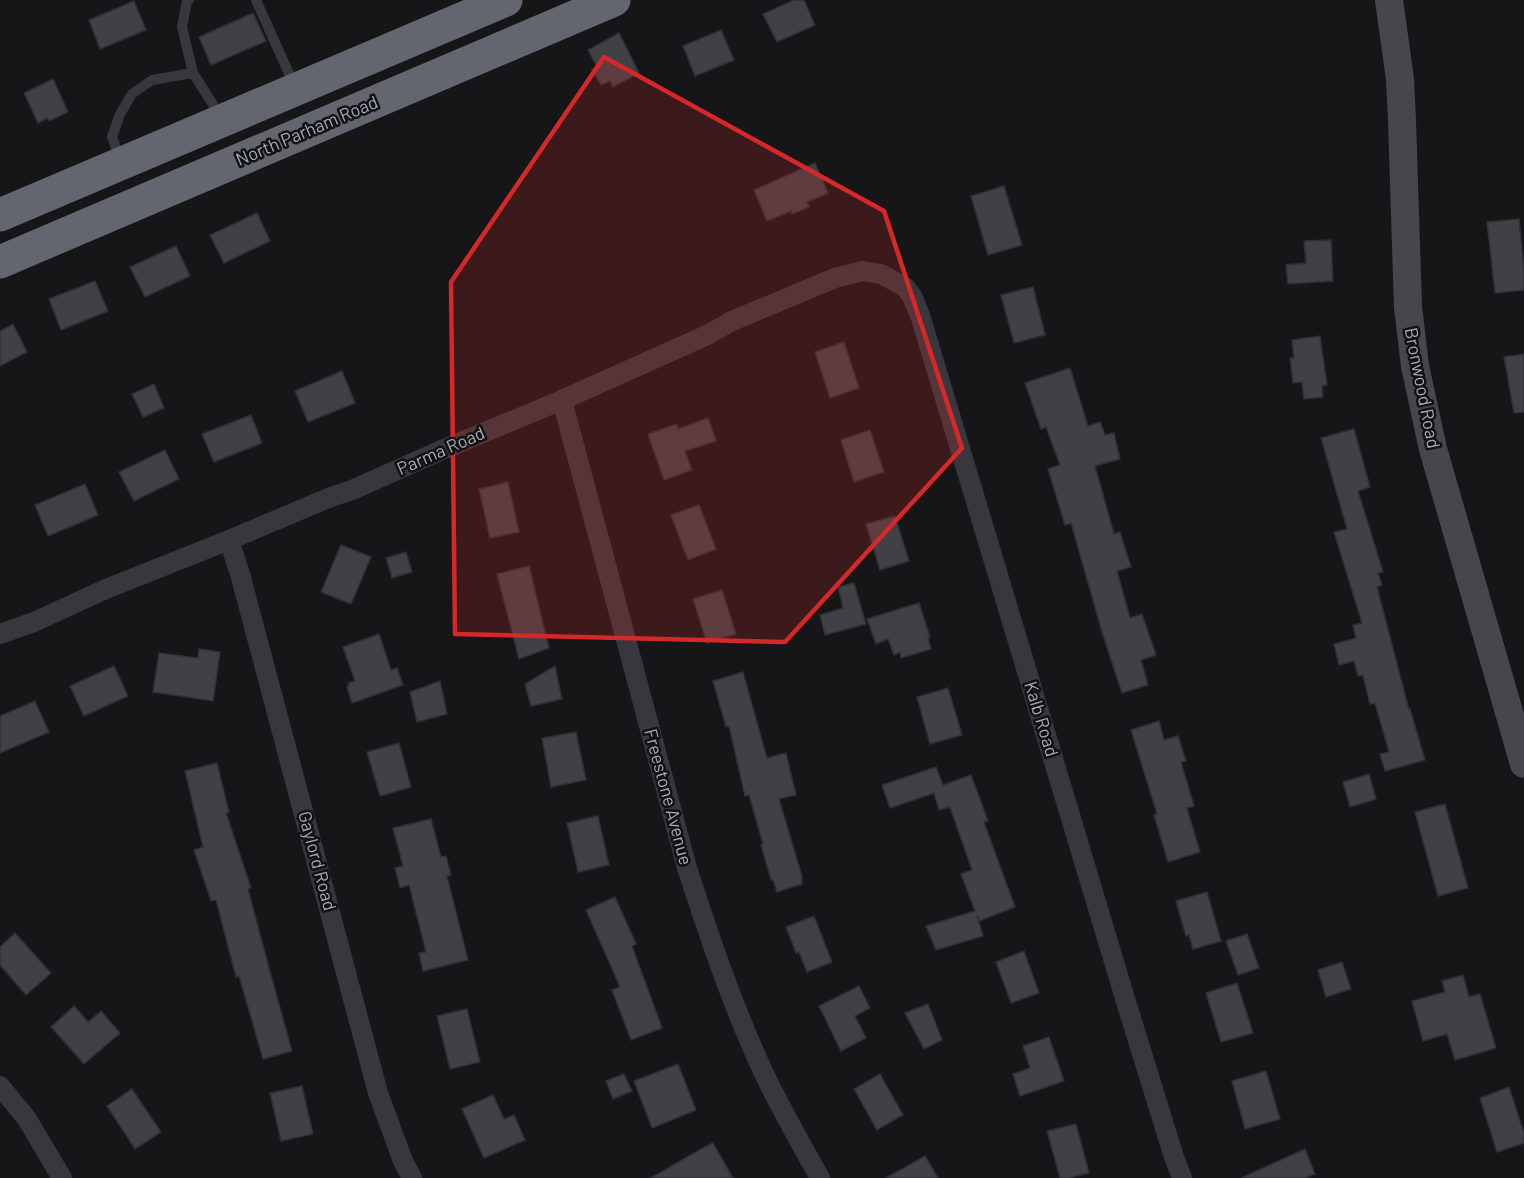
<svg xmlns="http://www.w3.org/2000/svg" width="1524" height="1178" font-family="Barlow,sans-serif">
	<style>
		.building { fill: #404145; stroke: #303034; stroke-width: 1.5 }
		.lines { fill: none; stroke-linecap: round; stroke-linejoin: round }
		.lane { stroke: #37383d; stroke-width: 10 }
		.street { stroke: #37383d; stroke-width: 20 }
		.secondary { stroke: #45474d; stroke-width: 28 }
		.highway { stroke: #63666e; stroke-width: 33 }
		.marked { fill: #d62828; fill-opacity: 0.2; stroke: #d62828; stroke-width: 4.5; stroke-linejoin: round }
		.labels { text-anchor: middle; stroke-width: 5; stroke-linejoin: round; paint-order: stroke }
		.street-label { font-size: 18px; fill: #a8adb8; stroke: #111113 }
	</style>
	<rect width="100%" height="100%" fill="#161618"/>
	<g class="building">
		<polygon points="794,0 804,0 815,25 777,42 763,14"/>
		<polygon points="134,1 146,30 100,49 89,20"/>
		<polygon points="253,13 266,41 211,65 199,37"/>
		<polygon points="721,30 734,60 695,76 683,46"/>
		<polygon points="619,33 639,73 613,87 610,81 601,85 592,69 597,67 588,50"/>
		<polygon points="53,79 68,112 49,121 48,118 38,123 24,93"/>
		<polygon points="815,163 828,193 807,202 809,207 792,214 791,211 767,221 754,190"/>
		<polygon points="1004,186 1022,245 988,255 971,196"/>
		<polygon points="257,213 270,241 224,263 210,235"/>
		<polygon points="1519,219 1524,270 1524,290 1495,293 1487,222"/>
		<polygon points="1331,240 1333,281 1288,284 1286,265 1306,263 1304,241"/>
		<polygon points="176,246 190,276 145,297 130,267"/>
		<polygon points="95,281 108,311 61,330 49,299"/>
		<polygon points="1033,287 1045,335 1014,343 1001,295"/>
		<polygon points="13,324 27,352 0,366 0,331"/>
		<polygon points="1320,336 1327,385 1322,386 1323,397 1304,399 1302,382 1293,383 1290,358 1294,358 1292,340"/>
		<polygon points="844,342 859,388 830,398 815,352"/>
		<polygon points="1524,354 1524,412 1514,413 1504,357"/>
		<polygon points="1070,368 1088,426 1100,422 1105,435 1114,433 1120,459 1095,466 1114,534 1120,532 1131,567 1117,571 1130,618 1142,614 1156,655 1141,660 1148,685 1122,693 1102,632 1071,523 1065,525 1048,469 1060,465 1046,427 1041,429 1025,383"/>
		<polygon points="342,371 355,403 308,422 295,391"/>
		<polygon points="154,384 164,408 143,417 132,394"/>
		<polygon points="251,415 262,443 214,462 202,434"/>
		<polygon points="708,418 716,441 685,451 692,470 664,480 648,434 677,424 678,429"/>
		<polygon points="1354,429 1370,487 1358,491 1383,572 1378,573 1382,585 1377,587 1409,710 1410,709 1425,760 1385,771 1380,754 1389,752 1375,703 1370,704 1363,675 1358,676 1354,661 1339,665 1334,644 1356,638 1353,625 1362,623 1334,532 1347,529 1321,438"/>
		<polygon points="870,430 884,472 854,482 841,440"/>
		<polygon points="165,450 179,479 134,501 119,472"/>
		<polygon points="508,482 519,532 490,538 479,489"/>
		<polygon points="85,484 98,515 48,536 35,505"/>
		<polygon points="699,505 716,549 688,560 671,515"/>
		<polygon points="895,516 909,561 880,570 866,524"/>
		<polygon points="341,545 371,557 351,604 321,592"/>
		<polygon points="406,552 412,572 392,578 386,558"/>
		<polygon points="529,566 549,648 519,659 497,574"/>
		<polygon points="854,583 866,624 825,635 820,615 843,608 838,587"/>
		<polygon points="722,590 736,634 707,643 693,599"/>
		<polygon points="919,603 930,637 928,638 931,649 901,658 900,652 894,655 888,639 876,644 867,619"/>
		<polygon points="379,634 391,670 397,668 403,685 352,703 347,687 349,686 348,683 355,681 343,647"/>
		<polygon points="199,649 220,652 213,701 153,692 159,653 198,658"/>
		<polygon points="114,666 128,696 84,716 70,686"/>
		<polygon points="555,666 562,699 531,706 525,684"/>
		<polygon points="743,672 767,758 786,753 796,795 779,799 802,876 802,884 777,892 773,880 771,880 761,845 763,844 749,795 745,796 729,726 726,727 713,681"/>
		<polygon points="440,681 447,714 417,722 410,692"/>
		<polygon points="948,688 962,735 930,744 917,697"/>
		<polygon points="35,701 49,732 0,753 0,716"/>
		<polygon points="1159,721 1164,740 1178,736 1186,761 1181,762 1194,806 1187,808 1200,852 1168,862 1154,815 1157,814 1131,730"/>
		<polygon points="576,732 586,780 551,787 542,738"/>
		<polygon points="399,743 411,787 380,796 367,752"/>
		<polygon points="217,763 229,812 226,813 251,888 248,889 269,968 292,1051 263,1059 239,976 236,977 216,900 211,901 194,850 203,847 185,771"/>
		<polygon points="936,767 943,785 971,775 988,821 984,822 1015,907 979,921 977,915 983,936 936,950 926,926 975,911 961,874 972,870 950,807 939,810 934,793 890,808 882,785"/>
		<polygon points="1369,774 1376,799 1350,807 1343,782"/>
		<polygon points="1445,804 1468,888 1438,896 1415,812"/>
		<polygon points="598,816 609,865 578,872 567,823"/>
		<polygon points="431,819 441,857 446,856 451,875 447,876 468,960 423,971 419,953 426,952 409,885 400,888 395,868 403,866 393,828"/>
		<polygon points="1207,892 1221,941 1193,949 1189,935 1186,936 1176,901"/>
		<polygon points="615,897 636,944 632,946 662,1028 631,1040 612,990 620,987 586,910"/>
		<polygon points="814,916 832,962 807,972 799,952 796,953 786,927"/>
		<polygon points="15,933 51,973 26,995 0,965 0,947"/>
		<polygon points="1247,934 1259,968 1238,975 1226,941"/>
		<polygon points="1024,951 1039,993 1011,1003 996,962"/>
		<polygon points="1342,962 1351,989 1326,997 1318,970"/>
		<polygon points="1463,975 1469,997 1480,994 1496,1048 1455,1060 1447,1034 1423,1041 1412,1001 1445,992 1442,981"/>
		<polygon points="1237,983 1253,1033 1221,1042 1206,993"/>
		<polygon points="859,986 870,1008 855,1016 866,1038 841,1051 819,1006"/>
		<polygon points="928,1004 942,1040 924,1049 905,1013"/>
		<polygon points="74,1006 88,1022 101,1011 120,1033 84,1064 51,1027"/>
		<polygon points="467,1009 480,1062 450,1069 437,1016"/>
		<polygon points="1049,1037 1064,1081 1020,1096 1013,1074 1030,1068 1023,1046"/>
		<polygon points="678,1064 696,1110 652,1128 634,1081"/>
		<polygon points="1266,1071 1280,1119 1245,1129 1232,1081"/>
		<polygon points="624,1074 632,1091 613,1099 606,1081"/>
		<polygon points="880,1074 903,1115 877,1130 854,1089"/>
		<polygon points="302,1086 313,1134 281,1141 270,1093"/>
		<polygon points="1509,1087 1524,1133 1524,1143 1497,1152 1480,1098"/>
		<polygon points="132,1089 161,1132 135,1149 107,1106"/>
		<polygon points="493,1095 504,1119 514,1115 525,1140 484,1158 462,1109"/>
		<polygon points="1076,1124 1089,1173 1069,1178 1060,1178 1047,1131"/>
		<polygon points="713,1143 733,1178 651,1178 701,1149"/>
		<polygon points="1305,1149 1315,1174 1305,1178 1241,1178"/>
		<polygon points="925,1156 938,1178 886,1178"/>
	</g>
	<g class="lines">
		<g class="lane">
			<polyline points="189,0 187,1 182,27 193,73 221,117"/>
			<polyline points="256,0 295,87"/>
			<polyline points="120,159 112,137 120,114 132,94 152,80 193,73"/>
		</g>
		<g class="street">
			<path d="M562 400 687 868C711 942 736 1016 770 1086 786 1117 803 1148 820 1178"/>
			<polyline points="229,540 240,574 378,1093 403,1161 412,1178"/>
			<polyline points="0,634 34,622 106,589 229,540 331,497 352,490 442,450 562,400 705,336 732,321 835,278 863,271 881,274 905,287 912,296 920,315 1127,1005 1174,1157 1182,1178"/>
			<polyline points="0,1086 27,1119 62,1178"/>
		</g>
		<polyline class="secondary" points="1389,0 1400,79 1402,121 1408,307 1415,366 1433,449 1524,764"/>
		<g class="highway">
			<polyline points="0,215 506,0"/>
			<polyline points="0,262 614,0"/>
		</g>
	</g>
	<path class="marked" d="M604 57 884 211 962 448 785 642 455 634 451 282Z"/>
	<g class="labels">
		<g class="street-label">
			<text transform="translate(307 131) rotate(-23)" y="6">North Parham Road</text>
			<text transform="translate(1422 388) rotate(79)" y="6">Bronwood Road</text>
			<text transform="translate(441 451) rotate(-24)" y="6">Parma Road</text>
			<text transform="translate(1041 719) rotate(73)" y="6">Kalb Road</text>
			<text transform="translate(668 797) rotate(75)" y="6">Freestone Avenue</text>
			<text transform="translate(317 861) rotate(75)" y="6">Gaylord Road</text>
		</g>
	</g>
</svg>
